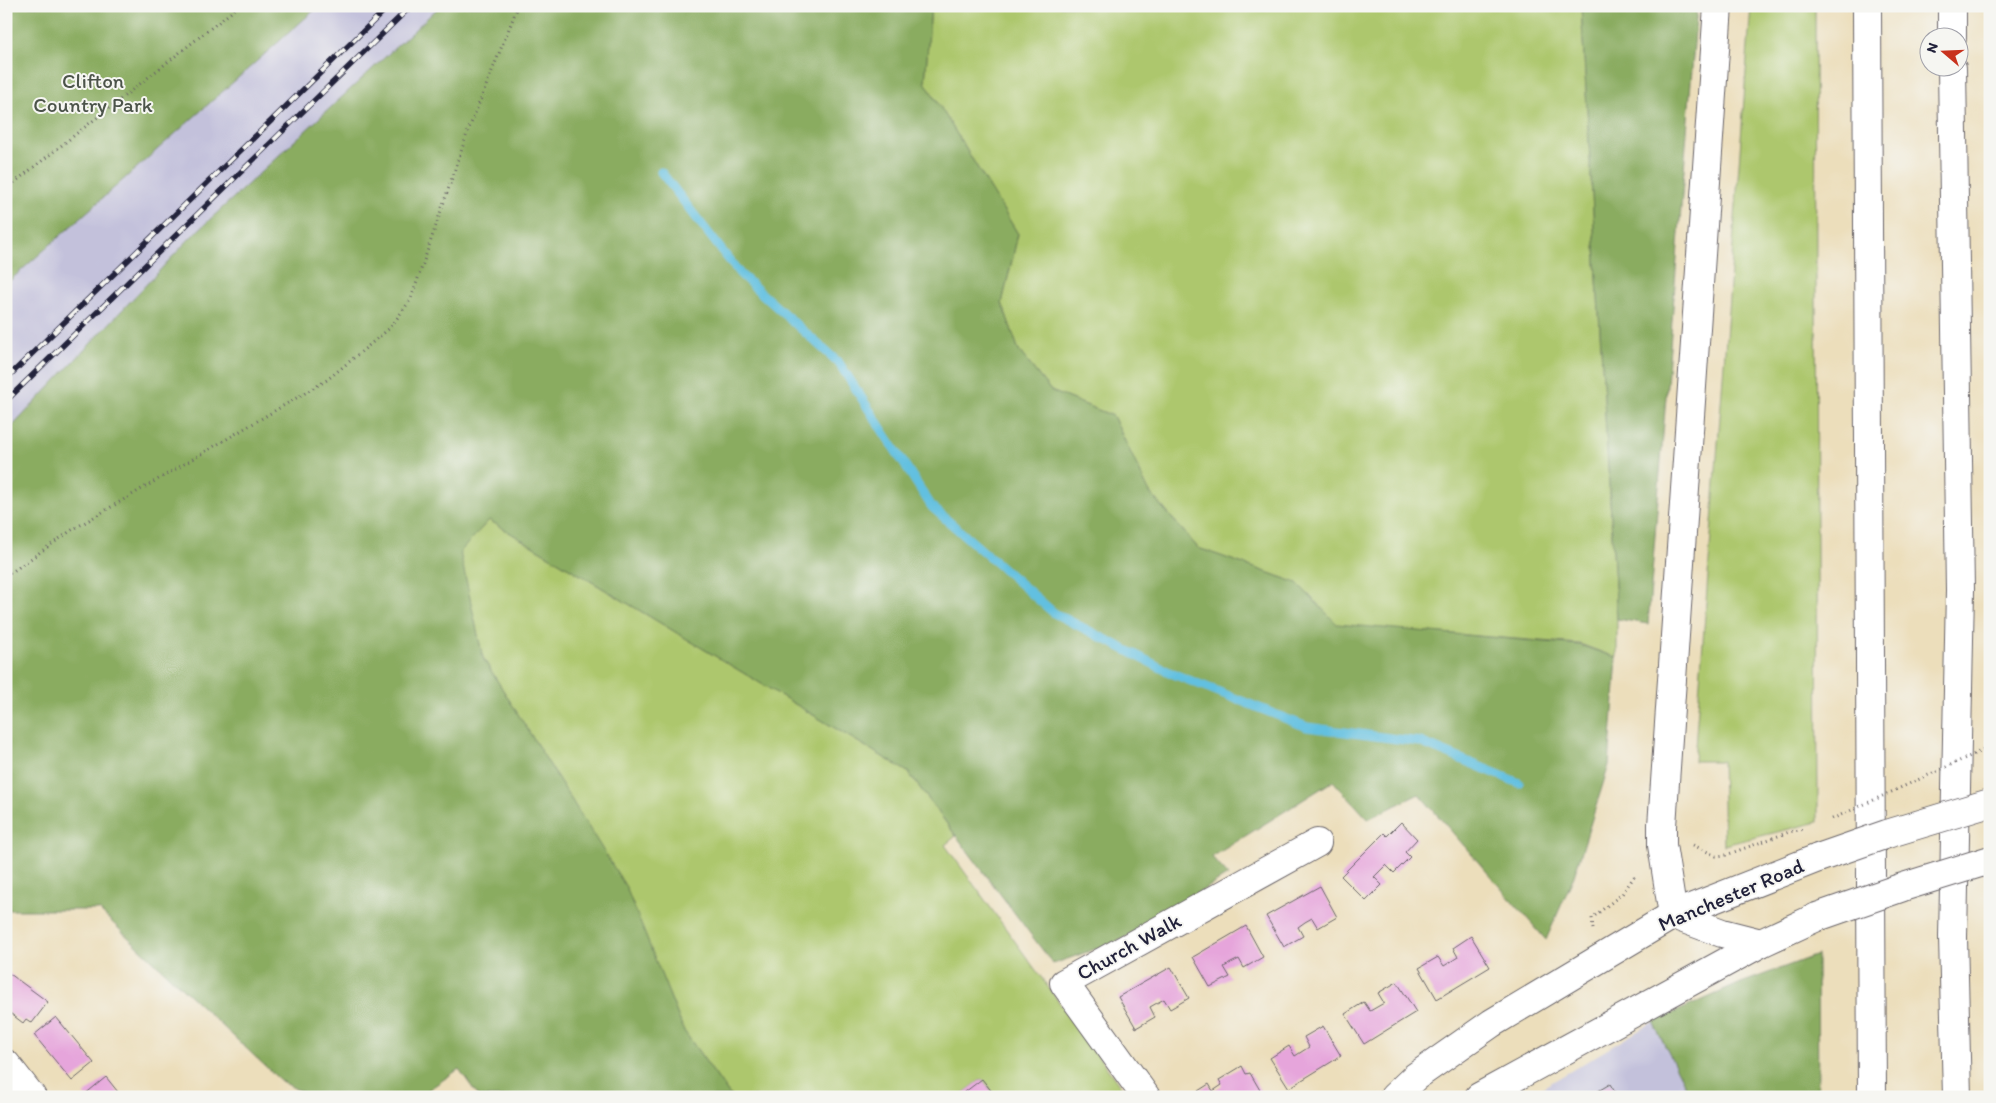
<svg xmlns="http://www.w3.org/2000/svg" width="1996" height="1103" font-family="Itim,sans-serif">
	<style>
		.industrial { fill: #c3c1db }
		.green { fill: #adc76d; stroke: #687454 }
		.forest { fill: #8aac60; stroke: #56674e }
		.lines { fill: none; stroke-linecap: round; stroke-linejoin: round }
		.stream { stroke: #62c0e0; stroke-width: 9 }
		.building { fill: #e6a5db }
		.street-casing { stroke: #696468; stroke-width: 30 }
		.primary-casing { stroke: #696468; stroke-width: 30 }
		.highway-casing { stroke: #696468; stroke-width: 30 }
		.path { stroke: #696468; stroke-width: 3; stroke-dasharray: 1 4; stroke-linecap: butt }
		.street { stroke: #fff; stroke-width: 28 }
		.primary { stroke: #fff; stroke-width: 28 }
		.highway { stroke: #fff; stroke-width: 28 }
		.rail-casing { stroke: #22223b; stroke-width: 5.5 }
		.rail { stroke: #f6f6f2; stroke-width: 4; stroke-dasharray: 11; stroke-linecap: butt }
		.primary-bridge-casing { stroke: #696468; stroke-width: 30; stroke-linecap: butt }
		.path-bridge { stroke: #696468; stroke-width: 3; stroke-dasharray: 1 4; stroke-linecap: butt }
		.primary-bridge { stroke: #fff; stroke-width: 28 }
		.labels { text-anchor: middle; stroke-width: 4; stroke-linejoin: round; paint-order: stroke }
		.park-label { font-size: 21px; fill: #4c544a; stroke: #f6f6f2 }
		.street-label { font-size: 21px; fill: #22223b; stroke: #f6f6f2 }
	</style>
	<rect width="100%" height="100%" fill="#f6f6f2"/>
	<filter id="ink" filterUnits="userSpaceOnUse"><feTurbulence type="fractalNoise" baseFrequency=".02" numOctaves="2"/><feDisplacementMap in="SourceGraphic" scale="10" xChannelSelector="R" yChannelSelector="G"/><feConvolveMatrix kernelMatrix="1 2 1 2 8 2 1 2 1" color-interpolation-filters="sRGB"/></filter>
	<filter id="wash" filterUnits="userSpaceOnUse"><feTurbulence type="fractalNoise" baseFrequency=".0096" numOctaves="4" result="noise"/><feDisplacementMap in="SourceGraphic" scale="20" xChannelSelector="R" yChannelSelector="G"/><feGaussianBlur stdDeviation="1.12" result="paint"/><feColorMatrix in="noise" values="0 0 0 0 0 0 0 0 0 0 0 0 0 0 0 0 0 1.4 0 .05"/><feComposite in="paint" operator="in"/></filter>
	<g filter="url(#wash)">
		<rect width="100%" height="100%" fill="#ecdebb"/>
		<g class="industrial">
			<polygon points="319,6 440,6 192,236 6,433 6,284"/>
			<polygon points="1653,1022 1691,1097 1527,1097"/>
		</g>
		<g class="green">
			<polygon points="931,6 1581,6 1617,619 1617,658 1580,644 1337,625 1297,583 1198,548 1147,489 1113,416 1051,391 1019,351 1002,303 1018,234 925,82"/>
			<polygon points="1751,6 1815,6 1818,822 1724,845 1722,761 1694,761"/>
			<polygon points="489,520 908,772 956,836 945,845 1128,1097 996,1097 982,1079 961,1095 962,1097 731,1097 684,1031 625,887 483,658 459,552"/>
		</g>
		<g class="forest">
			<polygon points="6,6 319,6 6,284"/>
			<polygon points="440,6 931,6 925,82 1018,234 1002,303 1019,351 1051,391 1113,416 1150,493 1198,548 1297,583 1337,624 1580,645 1617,658 1609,765 1574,876 1546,940 1419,794 1368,819 1333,781 1212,857 1228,875 1121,940 1053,964 908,772 489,520 460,552 483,658 626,887 684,1031 731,1097 479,1097 459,1069 418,1097 311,1097 281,1081 99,910 6,910 6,433 192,236"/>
			<polygon points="1581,6 1697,6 1648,624 1617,619"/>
			<polygon points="1817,955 1818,1097 1691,1097 1653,1022 1741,983"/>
		</g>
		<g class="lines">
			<polyline class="stream" points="661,172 740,274 839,363 932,507 1054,613 1171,673 1307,727 1420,742 1519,783"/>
		</g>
		<g id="blocks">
			<g class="building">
				<polygon points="1401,822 1417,839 1405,852 1410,857 1394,873 1386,865 1374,877 1382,885 1366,901 1341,876 1384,833 1387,836"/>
				<polygon points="1320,886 1337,917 1318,928 1312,918 1305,922 1298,927 1303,936 1284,947 1266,916"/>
				<polygon points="1246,926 1263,957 1244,968 1239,959 1231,963 1224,967 1230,977 1210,987 1193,957"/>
				<polygon points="1471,936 1490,967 1437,999 1419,968 1438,957 1444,966 1458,957 1453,948"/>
				<polygon points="1171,967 1189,998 1170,1009 1164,999 1150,1007 1155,1017 1136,1028 1118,997"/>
				<polygon points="6,971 48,1002 32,1023 26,1019 23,1023 6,1010"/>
				<polygon points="1397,982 1416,1012 1364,1044 1345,1014 1364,1002 1370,1011 1384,1003 1378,993"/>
				<polygon points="56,1017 94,1063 72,1081 34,1035"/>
				<polygon points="1323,1026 1341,1056 1289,1088 1270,1058 1289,1046 1295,1056 1309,1047 1304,1037"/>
				<polygon points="1242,1066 1246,1074 1250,1073 1264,1097 1201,1097 1198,1091 1209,1084 1213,1091 1222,1085 1219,1080"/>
				<polygon points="106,1077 122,1097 85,1097 84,1095"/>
				<polygon points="982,1079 996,1097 962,1097 961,1095"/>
				<polygon points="1610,1084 1618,1097 1588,1097"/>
			</g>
		</g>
	</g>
	<g filter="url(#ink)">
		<use href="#blocks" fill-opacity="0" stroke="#696468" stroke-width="1"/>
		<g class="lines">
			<defs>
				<g id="street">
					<polyline points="6,1064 32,1097"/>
					<polyline points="1146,1097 1064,983 1317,843"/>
				</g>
				<g id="primary">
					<polyline points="1662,826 1662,845 1673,915 1722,933 1761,943"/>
					<polyline points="1394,1097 1415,1077 1492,1023 1673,915 1818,858"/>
					<polyline points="1479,1097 1761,943 1817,917"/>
				</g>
				<g id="highway">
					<polyline points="1867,6 1872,1097"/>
					<polyline points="1952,6 1952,38"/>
					<polyline points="1952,68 1960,590 1953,937 1957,1097"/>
					<polyline points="1662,826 1718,6"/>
				</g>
			</defs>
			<use href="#street" class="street-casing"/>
			<use href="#primary" class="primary-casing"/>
			<use href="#highway" class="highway-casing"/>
			<g class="path">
				<polyline points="6,189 239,6"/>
				<polyline points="6,576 72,530 327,380 390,328 411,299 468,131 518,6"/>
				<polyline points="1693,845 1716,856 1726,855 1789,832 1805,829"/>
				<polyline points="1593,929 1592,918 1622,894 1636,874"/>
			</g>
			<use href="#street" class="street"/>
			<use href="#primary" class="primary"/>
			<use href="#highway" class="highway"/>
			<defs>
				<g id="rail">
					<polyline points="6,379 389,6"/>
					<polyline points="6,401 411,6"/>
				</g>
			</defs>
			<use href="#rail" class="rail-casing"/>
			<use href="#rail" class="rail"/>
			<defs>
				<g id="primary-bridge">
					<polyline points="1818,858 1887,834 1990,803"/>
					<polyline points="1817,917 1903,887 1990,860"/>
				</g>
			</defs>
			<use href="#primary-bridge" class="primary-bridge-casing"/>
			<polyline class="path-bridge" points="1832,819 1990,747"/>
			<use href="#primary-bridge" class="primary-bridge"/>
		</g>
	</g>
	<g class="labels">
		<g class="park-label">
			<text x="93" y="88">Clifton<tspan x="93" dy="24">Country Park</tspan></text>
		</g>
		<g class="street-label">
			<text transform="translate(1731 895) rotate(-23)" y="7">Manchester Road</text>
			<text transform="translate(1129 947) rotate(-29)" y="7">Church Walk</text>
		</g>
	</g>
	<rect width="1996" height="1103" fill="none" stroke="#f6f6f2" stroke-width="25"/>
	<g transform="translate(1944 52) rotate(289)"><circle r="24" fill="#f6f6f2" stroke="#a1a1a9"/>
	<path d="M0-4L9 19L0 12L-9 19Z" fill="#c8321e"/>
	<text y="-8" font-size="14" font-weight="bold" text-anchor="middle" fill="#22223b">N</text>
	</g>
</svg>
